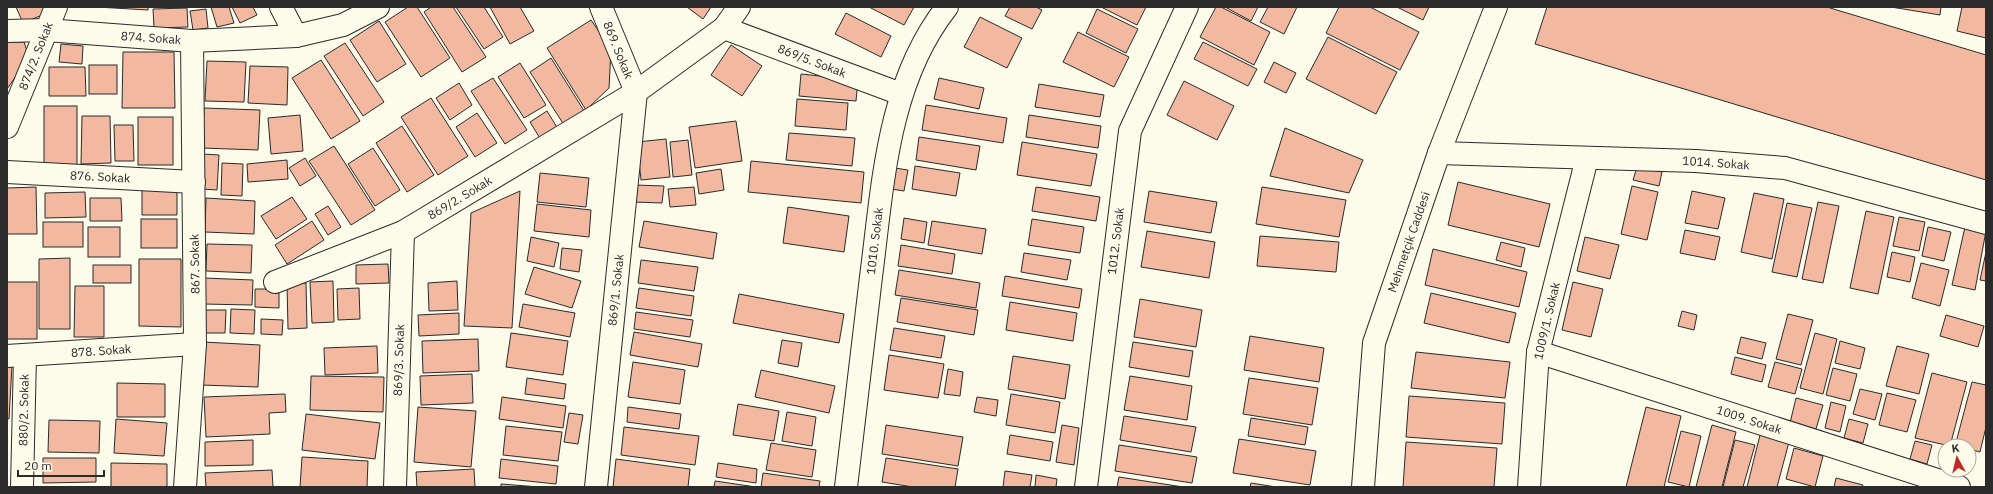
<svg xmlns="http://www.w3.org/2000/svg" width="1993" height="494" font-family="'IBM Plex Sans',sans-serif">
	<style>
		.building { fill: #f2b8a0; stroke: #2b2b2b }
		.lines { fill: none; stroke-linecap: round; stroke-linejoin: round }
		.minor-casing { stroke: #2b2b2b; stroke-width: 24 }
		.secondary-casing { stroke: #2b2b2b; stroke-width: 24 }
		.minor { stroke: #fdfbea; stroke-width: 22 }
		.secondary { stroke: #fdfbea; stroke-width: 22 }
		.labels { text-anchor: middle; stroke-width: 3; stroke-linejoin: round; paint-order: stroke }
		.street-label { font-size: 12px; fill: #2b2b2b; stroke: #fdfbea }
	</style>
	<rect width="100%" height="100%" fill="#fdfbea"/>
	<g class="building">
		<polygon points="16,7 45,7 47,13 23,23"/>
		<polygon points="97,7 148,7 148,10"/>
		<polygon points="211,7 229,7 234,23 217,27"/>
		<polygon points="232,7 253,7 257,15 240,23"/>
		<polygon points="408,7 417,7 450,58 421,77 385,22"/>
		<polygon points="431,7 453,7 486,57 462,72 424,12"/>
		<polygon points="456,7 484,7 503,37 484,49"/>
		<polygon points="490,7 520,7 534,31 510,44"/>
		<polygon points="687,7 711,7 703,19"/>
		<polygon points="869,7 914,7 904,25"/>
		<polygon points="1010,7 1036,7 1042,10 1032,29 1005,16"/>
		<polygon points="1101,7 1146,7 1137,25"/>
		<polygon points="1216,7 1221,7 1270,32 1254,65 1200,37"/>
		<polygon points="1225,7 1258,7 1251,21"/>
		<polygon points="1268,7 1297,7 1284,34 1260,22"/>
		<polygon points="1339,7 1370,7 1419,32 1400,70 1326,33"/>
		<polygon points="1397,7 1429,7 1423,20"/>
		<polygon points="1547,7 1827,7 1986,55 1986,180 1535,44"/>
		<polygon points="1891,7 1941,7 1940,15"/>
		<polygon points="1962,7 1986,7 1986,38 1957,31"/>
		<polygon points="187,8 188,27 154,28 153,9"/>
		<polygon points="206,9 208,28 193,30 190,11"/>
		<polygon points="1097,9 1138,29 1126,53 1086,33"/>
		<polygon points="846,13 891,36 881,57 835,34"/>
		<polygon points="980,17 1022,38 1007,68 964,47"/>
		<polygon points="591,20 611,49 609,88 586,110 547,48"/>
		<polygon points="379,21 406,64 377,82 350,40"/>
		<polygon points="1078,32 1129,57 1114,87 1063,62"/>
		<polygon points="1328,37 1397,72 1376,114 1306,79"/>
		<polygon points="7,42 24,42 29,57 7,89"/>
		<polygon points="1203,42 1257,69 1248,86 1194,59"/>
		<polygon points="345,43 384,102 363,116 324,56"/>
		<polygon points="61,44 83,46 82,64 59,62"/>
		<polygon points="731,45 762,66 742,96 711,75"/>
		<polygon points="123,52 174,52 175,108 122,108"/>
		<polygon points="551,58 586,114 566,128 530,72"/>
		<polygon points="321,60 360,121 331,139 292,78"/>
		<polygon points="207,61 246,62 244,102 205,101"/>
		<polygon points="1274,62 1296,73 1286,93 1264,82"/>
		<polygon points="520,63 546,105 524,118 498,77"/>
		<rect x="89" y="65" width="28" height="29"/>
		<polygon points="250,66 288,67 287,105 248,103"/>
		<polygon points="49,67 85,67 86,96 49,96"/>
		<polygon points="801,74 858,80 856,101 799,96"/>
		<polygon points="493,78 527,130 505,144 471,91"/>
		<polygon points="939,78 984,88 979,109 934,99"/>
		<polygon points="1184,81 1234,106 1217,140 1167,115"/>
		<polygon points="459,83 472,105 450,120 436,98"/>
		<polygon points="1039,84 1104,95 1100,117 1035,107"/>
		<polygon points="431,98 468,156 438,175 401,117"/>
		<polygon points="797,99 848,103 846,130 795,126"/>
		<polygon points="926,105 1007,118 1003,143 922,130"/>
		<rect x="44" y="106" width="33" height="61"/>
		<polygon points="204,108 260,110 258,150 202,148"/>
		<polygon points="547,111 558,129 541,140 530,122"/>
		<polygon points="477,113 497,143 475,157 456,127"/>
		<polygon points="300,115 303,151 271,154 268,118"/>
		<polygon points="1029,115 1101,126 1098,148 1026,137"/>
		<polygon points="82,116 110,116 111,163 81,164"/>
		<rect x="138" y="117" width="35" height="48"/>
		<polygon points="736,121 742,161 695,168 689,127"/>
		<polygon points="114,125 133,125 134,161 115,161"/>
		<polygon points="402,126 434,175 407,192 376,143"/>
		<polygon points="1285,128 1363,160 1349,193 1270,176"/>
		<polygon points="789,133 855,138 852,166 786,160"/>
		<polygon points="919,137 980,146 976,170 916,160"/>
		<polygon points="666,139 670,177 641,180 637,142"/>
		<polygon points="688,140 692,175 673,177 670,142"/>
		<polygon points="1022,142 1097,154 1091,186 1017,175"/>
		<polygon points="334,146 375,210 351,225 309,161"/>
		<polygon points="373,148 400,190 375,206 348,164"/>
		<polygon points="203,154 219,155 217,190 202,189"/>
		<polygon points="305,158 316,176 300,186 289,168"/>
		<polygon points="287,160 288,179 248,182 247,164"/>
		<polygon points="751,161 864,172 861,203 748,192"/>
		<polygon points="222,163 243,164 242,196 221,195"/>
		<polygon points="915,166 960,173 956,196 912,189"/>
		<polygon points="1637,167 1662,172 1659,186 1633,180"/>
		<polygon points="895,168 908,170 904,191 891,189"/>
		<polygon points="721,169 724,190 699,194 696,173"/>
		<polygon points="540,173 589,178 586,207 537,202"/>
		<polygon points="1458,182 1550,204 1539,247 1448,225"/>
		<polygon points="635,185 664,186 662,203 634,202"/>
		<polygon points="1632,186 1658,192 1647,240 1621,234"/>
		<polygon points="36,187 37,234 7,234 7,188"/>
		<polygon points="177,187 177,215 142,215 142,188"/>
		<polygon points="694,187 696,205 670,207 668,189"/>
		<polygon points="1036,187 1100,197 1096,221 1032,211"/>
		<polygon points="1262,187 1346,200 1339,237 1256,224"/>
		<polygon points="520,191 512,328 464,326 471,213"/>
		<polygon points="1149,191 1217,202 1211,233 1144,222"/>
		<polygon points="1692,191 1725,198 1718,229 1685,223"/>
		<polygon points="85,192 86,217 45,218 45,193"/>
		<polygon points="1754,193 1784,199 1772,259 1741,252"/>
		<polygon points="292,197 307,219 276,239 261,216"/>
		<polygon points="90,198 121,198 122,221 90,221"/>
		<polygon points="206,198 255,201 254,234 205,232"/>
		<polygon points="1818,202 1839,206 1823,283 1802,279"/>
		<polygon points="1787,203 1812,208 1797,277 1772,272"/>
		<polygon points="537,204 591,210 589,237 534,231"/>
		<polygon points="328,206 341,227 328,235 315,214"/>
		<polygon points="788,207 849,216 844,252 783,243"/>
		<polygon points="1866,211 1894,217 1878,294 1850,288"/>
		<polygon points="1899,217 1925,222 1919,251 1893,246"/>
		<polygon points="904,218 927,222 924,243 901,239"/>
		<rect x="141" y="219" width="36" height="29"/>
		<polygon points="1032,219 1084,227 1080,253 1028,245"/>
		<polygon points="312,221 324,240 287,264 275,245"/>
		<polygon points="644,221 717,233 713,259 639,247"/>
		<polygon points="932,221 986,229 982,254 928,245"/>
		<rect x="43" y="222" width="40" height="25"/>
		<rect x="88" y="227" width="32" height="30"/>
		<polygon points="1928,227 1951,232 1944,261 1922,256"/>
		<polygon points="1965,227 1986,231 1975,290 1952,285"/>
		<polygon points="1685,230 1720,237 1715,260 1680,253"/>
		<polygon points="1147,231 1215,242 1209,278 1141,267"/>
		<polygon points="1260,236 1339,242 1336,272 1257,266"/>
		<polygon points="531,237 559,243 554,267 527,261"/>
		<polygon points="1585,237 1619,245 1610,279 1577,271"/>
		<polygon points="1501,242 1525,248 1521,267 1496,260"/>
		<polygon points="207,244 252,245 251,273 206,271"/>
		<polygon points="901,245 955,254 952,274 898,266"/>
		<polygon points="562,248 582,250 579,272 560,269"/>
		<polygon points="1433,249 1527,272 1519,307 1425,285"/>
		<polygon points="1892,252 1915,257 1910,282 1887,277"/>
		<polygon points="1986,252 1986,281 1980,280"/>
		<polygon points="1024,253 1071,260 1067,280 1021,272"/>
		<polygon points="70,258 70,329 39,329 39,259"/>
		<polygon points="139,259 181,259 181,327 139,326"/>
		<polygon points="641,260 698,267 694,291 638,283"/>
		<polygon points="1921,263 1949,270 1940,306 1912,298"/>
		<polygon points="388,264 389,283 356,284 356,265"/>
		<rect x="93" y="265" width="38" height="18"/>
		<polygon points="534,267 581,281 572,308 525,294"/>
		<polygon points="899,270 980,283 976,308 895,295"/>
		<polygon points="1005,276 1082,289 1079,308 1002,296"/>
		<polygon points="204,278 253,280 252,305 203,304"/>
		<polygon points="333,281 334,322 312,323 310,282"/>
		<polygon points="457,281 458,310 429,311 428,283"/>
		<rect x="7" y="282" width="30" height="57"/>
		<polygon points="1573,282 1603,289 1591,337 1562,330"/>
		<polygon points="306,283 307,328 288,329 287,284"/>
		<polygon points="75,286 104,286 104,337 74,337"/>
		<polygon points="359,288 360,319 338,320 337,289"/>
		<polygon points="639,288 694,296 691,316 636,308"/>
		<polygon points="255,289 279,289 279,308 255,307"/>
		<polygon points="1431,293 1516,313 1509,343 1424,323"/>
		<polygon points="739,294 844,314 839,343 733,323"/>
		<polygon points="901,298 978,310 974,335 897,322"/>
		<polygon points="1140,299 1202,310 1196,347 1134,337"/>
		<polygon points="1010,302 1077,313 1073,341 1006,330"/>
		<polygon points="523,304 575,313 570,337 519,327"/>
		<polygon points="231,309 255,310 254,334 230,333"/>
		<polygon points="205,310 226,310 225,333 204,333"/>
		<polygon points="1682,311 1697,315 1694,330 1678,326"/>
		<polygon points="636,312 693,320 690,337 634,329"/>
		<polygon points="459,313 459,334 419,336 418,315"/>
		<polygon points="1788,314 1813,320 1801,365 1776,359"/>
		<polygon points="1946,315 1984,326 1978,347 1940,336"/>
		<polygon points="261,319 283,320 282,335 261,334"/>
		<polygon points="894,328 945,336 941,358 890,350"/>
		<polygon points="634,332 702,344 698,367 630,355"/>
		<polygon points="511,333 568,341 563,375 506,367"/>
		<polygon points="1815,333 1837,339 1823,394 1800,388"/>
		<polygon points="1250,336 1324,348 1319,382 1244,370"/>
		<polygon points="1741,337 1766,343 1762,359 1737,353"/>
		<polygon points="478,339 479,371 423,373 422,341"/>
		<polygon points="782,340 802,343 798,367 778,363"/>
		<polygon points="1840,341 1865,348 1860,369 1835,363"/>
		<polygon points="203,342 260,345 258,387 201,385"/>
		<polygon points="1133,342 1193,351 1189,377 1129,367"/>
		<polygon points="377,346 378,373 325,375 324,348"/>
		<polygon points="1897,346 1929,354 1919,394 1886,386"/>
		<polygon points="1416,352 1510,362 1505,398 1411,388"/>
		<polygon points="889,355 944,364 938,398 884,390"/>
		<polygon points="1013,356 1070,365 1065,399 1008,389"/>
		<polygon points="1735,357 1766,365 1762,382 1731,374"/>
		<polygon points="633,362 685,370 680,404 628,397"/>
		<polygon points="1775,362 1802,369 1795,394 1768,387"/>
		<polygon points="7,365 12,365 9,419 7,418"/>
		<polygon points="1833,368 1857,374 1850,401 1826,395"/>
		<polygon points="948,369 963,372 960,396 944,394"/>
		<polygon points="761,370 835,386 829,413 755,397"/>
		<polygon points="1932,373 1967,382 1950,446 1915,438"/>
		<polygon points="472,374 473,403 421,405 420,376"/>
		<polygon points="311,376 384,377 383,412 310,410"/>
		<polygon points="1130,376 1192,386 1187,420 1124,410"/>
		<polygon points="527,378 566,384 564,399 525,394"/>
		<polygon points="1249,378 1318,388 1312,425 1243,414"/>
		<polygon points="1972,382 1986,385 1986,427 1980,452 1969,449 1969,446 1955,446"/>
		<polygon points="117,383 165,384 165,417 117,417"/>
		<polygon points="1860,389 1882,394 1875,420 1853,414"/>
		<polygon points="1887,393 1916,400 1907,432 1879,425"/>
		<polygon points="285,394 286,412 269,413 270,434 206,437 204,397"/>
		<polygon points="1011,394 1060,402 1055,433 1006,425"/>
		<polygon points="1409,396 1505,403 1502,444 1406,437"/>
		<polygon points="502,397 566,406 563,428 499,419"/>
		<polygon points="977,397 998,400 996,416 974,412"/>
		<polygon points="1796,398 1823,405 1816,429 1790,423"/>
		<polygon points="1831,402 1846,406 1840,432 1825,428"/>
		<polygon points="738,404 779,411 774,441 733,435"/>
		<polygon points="418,407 476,411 471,467 414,462"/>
		<polygon points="628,407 681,414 679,429 627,422"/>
		<polygon points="1646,407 1681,416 1664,487 1626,487"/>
		<polygon points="787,412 816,417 812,446 782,441"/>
		<polygon points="569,413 583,415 578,444 564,442"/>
		<polygon points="306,414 380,423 375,459 302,450"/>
		<polygon points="1124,416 1196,427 1191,452 1120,440"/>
		<polygon points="1251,418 1308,427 1305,445 1248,436"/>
		<polygon points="116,419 167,423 164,456 114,453"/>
		<polygon points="1849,419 1868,424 1863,443 1844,438"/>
		<polygon points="49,420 100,421 99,453 48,452"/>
		<polygon points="886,425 963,437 958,466 882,454"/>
		<polygon points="1062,425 1079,428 1074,465 1056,462"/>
		<polygon points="1712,425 1736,432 1722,487 1696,487"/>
		<polygon points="506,426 562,432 558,461 503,455"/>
		<polygon points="624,427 699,436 695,465 621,455"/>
		<polygon points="1681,431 1701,436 1689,487 1668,482"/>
		<polygon points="1010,435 1053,442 1050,461 1007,454"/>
		<polygon points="1760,435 1789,442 1777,487 1747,487"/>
		<polygon points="1239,439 1316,451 1310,485 1233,473"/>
		<polygon points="253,440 253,465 205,466 205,442"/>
		<polygon points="1735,440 1755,445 1743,487 1723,487"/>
		<polygon points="1915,441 1932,445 1927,464 1910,459"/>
		<polygon points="1406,442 1497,448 1494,487 1403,487"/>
		<polygon points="771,443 816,450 812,477 766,470"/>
		<polygon points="1119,445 1197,457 1192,483 1115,471"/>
		<polygon points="1794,448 1823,456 1815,487 1786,479"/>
		<polygon points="302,457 368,461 367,487 300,487"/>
		<polygon points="43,458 96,458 96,482 43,483"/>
		<polygon points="886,458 958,469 955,487 913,487 882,482"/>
		<polygon points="501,459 558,466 556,484 499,478"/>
		<polygon points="616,459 690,469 688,487 613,487"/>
		<polygon points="111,463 167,464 167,487 111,487"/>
		<polygon points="718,463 757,469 756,483 716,477"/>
		<polygon points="474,469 475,487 417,487 416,472"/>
		<polygon points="272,470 273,487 206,487 205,473"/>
		<polygon points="1005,471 1032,475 1030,487 1003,487"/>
		<polygon points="763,473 820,481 819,487 761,487"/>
		<polygon points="1036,475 1057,479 1056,487 1035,487"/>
		<polygon points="1119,477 1183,487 1117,487"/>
		<polygon points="1836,478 1863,485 1862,487 1834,487"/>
		<polygon points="715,481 756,487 714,487"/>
		<polygon points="1251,483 1276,487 1250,487"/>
		<polygon points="501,484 539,487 501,487"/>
	</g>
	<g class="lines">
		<defs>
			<g id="minor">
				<polyline points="281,7 296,36"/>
				<polyline points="724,28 901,94"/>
				<polyline points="7,31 46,30 192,41 296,36 343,25 378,7"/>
				<polyline points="7,127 56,7"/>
				<polyline points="1439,153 1696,161 1785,168 1986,223"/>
				<polyline points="7,172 194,182"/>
				<polyline points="275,282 403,232 636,92 724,28 739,7"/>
				<polyline points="1538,352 1959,487"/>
				<polyline points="7,356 195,344"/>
				<polyline points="22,487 25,356"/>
				<polyline points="185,487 195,344 192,41"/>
				<polyline points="395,487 403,232"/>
				<polyline points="596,487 636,92 601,7"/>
				<path d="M846 487C854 417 862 347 871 277 883 185 887 83 947 7"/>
				<polyline points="1086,487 1130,131 1187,7"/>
				<polyline points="1529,487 1538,352 1587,158"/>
			</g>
			<polyline id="secondary" points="1363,487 1374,343 1439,153 1496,7"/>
		</defs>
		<use href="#minor" class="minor-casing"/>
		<use href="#secondary" class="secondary-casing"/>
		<use href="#minor" class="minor"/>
		<use href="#secondary" class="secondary"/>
	</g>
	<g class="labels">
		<g class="street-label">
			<text transform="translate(151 38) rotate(4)" y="4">874. Sokak</text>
			<text transform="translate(618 50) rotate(68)" y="4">869. Sokak</text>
			<text transform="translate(36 56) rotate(-68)" y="4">874/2. Sokak</text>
			<text transform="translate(812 61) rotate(21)" y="4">869/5. Sokak</text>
			<text transform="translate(1716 163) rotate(4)" y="4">1014. Sokak</text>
			<text transform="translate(100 177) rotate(3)" y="4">876. Sokak</text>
			<text transform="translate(460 198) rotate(-31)" y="4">869/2. Sokak</text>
			<text transform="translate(875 241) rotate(-83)" y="4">1010. Sokak</text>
			<text transform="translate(1116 241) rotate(-83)" y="4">1012. Sokak</text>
			<text transform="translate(1409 242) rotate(-71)" y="4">Mehmetçik Caddesi</text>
			<text transform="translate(195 264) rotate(-91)" y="4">867. Sokak</text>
			<text transform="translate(616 290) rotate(-84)" y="4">869/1. Sokak</text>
			<text transform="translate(1547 321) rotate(-77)" y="4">1009/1. Sokak</text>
			<text transform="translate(101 351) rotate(-4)" y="4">878. Sokak</text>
			<text transform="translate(399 360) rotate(-88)" y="4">869/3. Sokak</text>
			<text transform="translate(24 410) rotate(-89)" y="4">880/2. Sokak</text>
			<text transform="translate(1749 420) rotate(18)" y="4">1009. Sokak</text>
		</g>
	</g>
	<rect width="1993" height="494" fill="none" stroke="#2b2b2b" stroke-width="16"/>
	<g transform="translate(1957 458) rotate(352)"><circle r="19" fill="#fdfbea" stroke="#a9a89e"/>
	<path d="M0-3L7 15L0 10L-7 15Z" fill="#c62828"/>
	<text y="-6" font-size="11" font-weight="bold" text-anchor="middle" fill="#2b2b2b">K</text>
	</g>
	<path d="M18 470v6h86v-6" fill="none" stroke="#2b2b2b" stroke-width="2"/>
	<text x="24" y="470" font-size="12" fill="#2b2b2b" stroke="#fdfbea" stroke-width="3" paint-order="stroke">20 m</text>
</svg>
